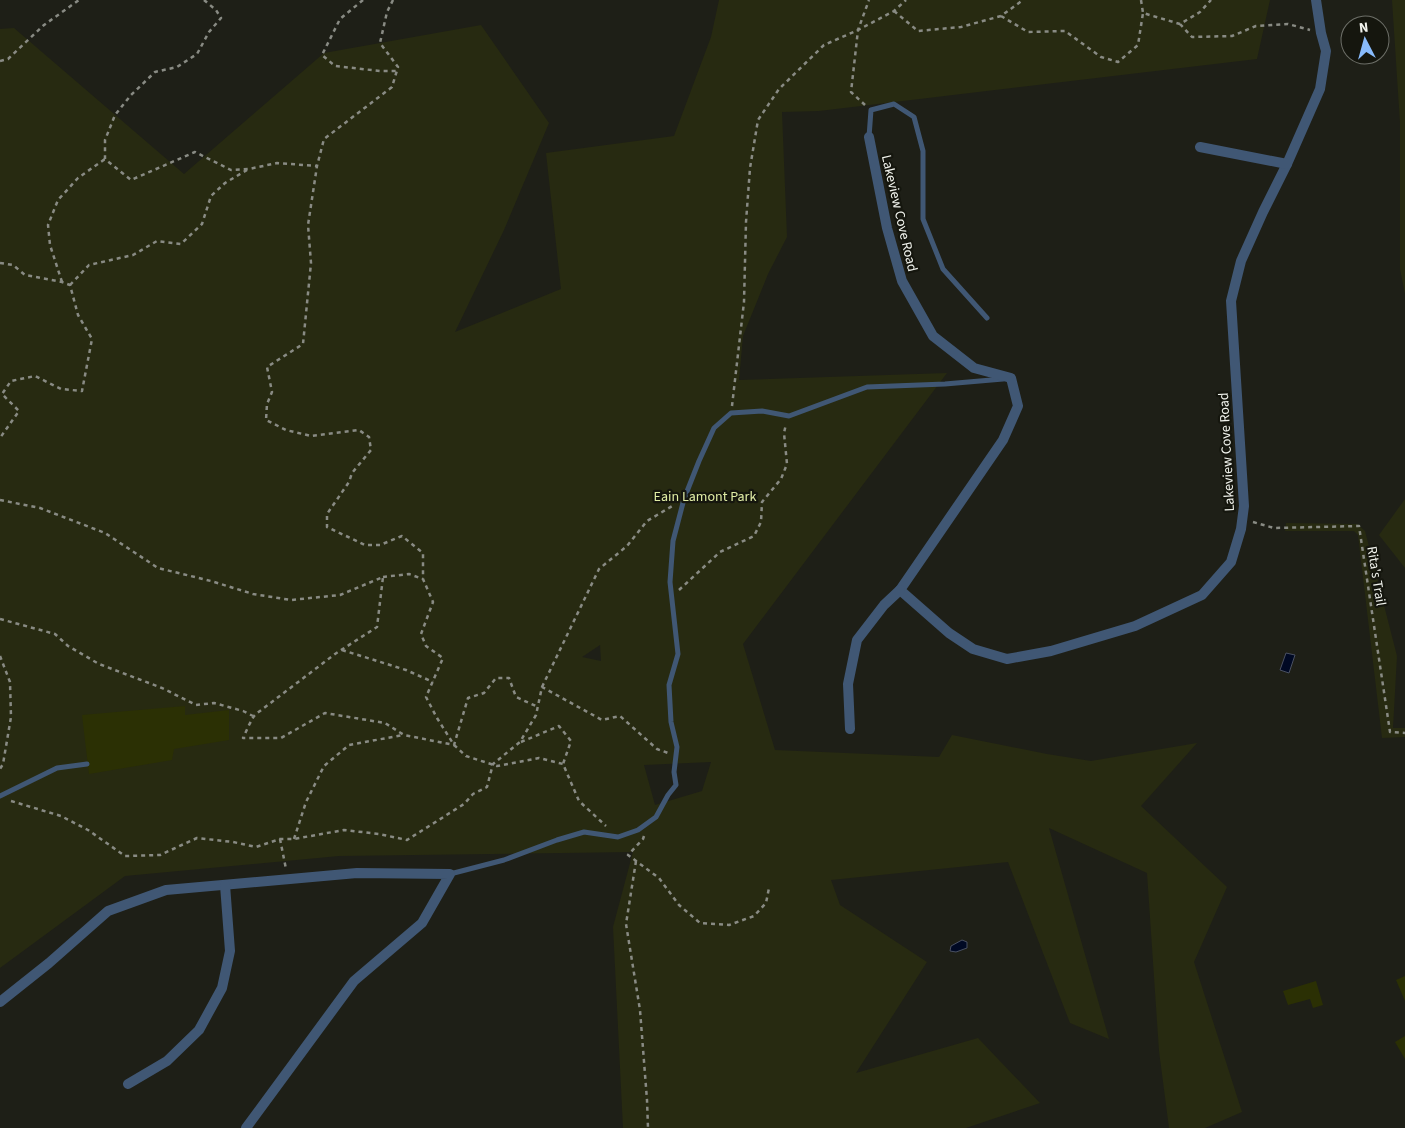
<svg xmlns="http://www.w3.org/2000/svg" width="1405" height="1128" font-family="'Source Sans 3',sans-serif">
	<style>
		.green { fill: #272a11; fill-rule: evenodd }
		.water { fill: #000924; stroke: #495061 }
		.building { fill: #2b3004 }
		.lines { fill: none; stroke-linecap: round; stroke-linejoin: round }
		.path { stroke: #898b84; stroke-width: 2.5; stroke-dasharray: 4 4; stroke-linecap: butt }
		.service { stroke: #405774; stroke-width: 5 }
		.minor { stroke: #405774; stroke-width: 10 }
		.labels { text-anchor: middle; stroke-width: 4.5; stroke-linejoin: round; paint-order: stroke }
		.street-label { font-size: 14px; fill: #f2f4ee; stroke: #15160e }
		.park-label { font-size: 14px; fill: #e1eda5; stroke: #15160e }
	</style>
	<rect width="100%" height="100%" fill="#1e1f17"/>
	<g class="green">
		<path d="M719 0H1270L1257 59 819 111 782 112 787 237 768 274 743 336 739 380 947 373 743 644 775 750 939 757 952 735 1047 754 1091 761 1197 743 1141 806 1227 887 1194 962 1242 1112 1205 1128H1169L1159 1051 1147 873 1049 828 1109 1039 1070 1023 1008 862 831 880 840 905 927 962 856 1073 978 1038 1040 1103 966 1128H623L613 927 633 852 339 856 125 876 0 968V29L14 28 184 174 324 53 481 25 549 123 504 230 455 332 561 289 546 153 674 136 711 37ZM600 645 601 661 582 657ZM711 762 702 791 655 805 644 765Z"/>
		<polygon points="1392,0 1405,0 1405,294 1400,269 1400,123"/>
		<polygon points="1405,499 1405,568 1379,535"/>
		<polygon points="1286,523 1357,524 1365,531 1397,656 1393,728 1405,728 1405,737 1382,738 1358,535 1354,531 1285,531"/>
	</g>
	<g class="water">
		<polygon points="1286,653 1295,655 1289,673 1280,670"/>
		<polygon points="962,940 967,942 967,948 956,952 950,951 951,946"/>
	</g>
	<g class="building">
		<polygon points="185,706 185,715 229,710 229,740 174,749 172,760 89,774 82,715"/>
		<polygon points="1405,976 1405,1001 1396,980"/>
		<polygon points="1316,981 1323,1005 1313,1008 1310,999 1288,1005 1283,991"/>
		<polygon points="1405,1036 1405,1059 1395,1042"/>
	</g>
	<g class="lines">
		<g class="path">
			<polyline points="204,0 216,10 221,18 209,32 197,54 177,67 155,72 131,95 115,115 105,140 105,159 131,180 195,152 231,170 249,169 277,163 317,166"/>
			<polyline points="363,0 340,19 322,55 335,66 380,71 398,71"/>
			<polyline points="393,0 387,12 380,43 398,67 392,87 324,139 317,166 308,225 311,263 303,344 267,367 272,392 267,404 266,420 286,430 311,436 359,430 369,437 371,450 352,473 349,482 327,514 327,527 365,545 380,545 402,536 423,553 423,579 433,602 421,634 426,646 443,658 426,697 437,718 454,745 466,756 497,766 539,758 563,764 579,801 606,826"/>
			<polyline points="1141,0 1143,13 1180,24 1200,12 1211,0"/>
			<polyline points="894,11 918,31 961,27 1001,16 1023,0"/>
			<polyline points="1001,16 1028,32 1065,31 1101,57 1118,62 1138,45 1143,13"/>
			<polyline points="1180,24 1192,37 1232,36 1256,26 1288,24 1310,30"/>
			<polyline points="0,61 8,59 44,25 79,0"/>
			<polyline points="865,105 851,92 858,30 869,0"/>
			<polyline points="0,263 13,265 25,275 62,282 70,285 78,315 92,339 82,391 61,389 35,376 11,381 2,394 19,411 0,438"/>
			<polyline points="62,282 50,245 48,225 58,200 78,178 105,159"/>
			<polyline points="70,285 89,265 133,255 157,241 181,244 202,224 211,196 225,183 247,170"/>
			<polyline points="732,406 744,302 746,222 750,168 758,120 779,89 824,45 858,30 894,11 906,0"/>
			<path d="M0 500 40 508 105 533 158 568 211 581 253 594 291 600 340 595 383 577 377 627 335 654 256 714C252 717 246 732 243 738H281L325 713 385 723 404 735 454 745 468 698 484 693 496 678H509L516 697 538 707"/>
			<polyline points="1253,522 1274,528 1359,526 1390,732 1405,733"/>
			<polyline points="383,577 409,574 423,579"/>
			<polyline points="679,590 720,552 754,536 761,522 762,502 781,479 787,464 784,433 786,424"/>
			<polyline points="0,619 55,634 68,646 99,664 162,688 196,705 214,703 243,711 253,716"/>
			<polyline points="342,650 406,670 433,682"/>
			<polyline points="0,656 10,682 11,717 3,764 0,769"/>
			<polyline points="542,687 599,569 627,546 647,521 674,505"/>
			<polyline points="521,742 559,726 571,741 563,764"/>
			<polyline points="11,801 61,816 88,830 125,856 160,855 197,838 233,842 256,847 280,839 294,839 344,830 379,834 407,840 464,804 473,794 487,787 493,764 520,742 536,715 542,687 602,720 620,716 657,749 668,753"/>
			<polyline points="644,836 643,839 628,855 659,878 679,905 700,923 729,925 754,916 766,903 769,888"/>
			<polyline points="280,839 286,869"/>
			<polyline points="294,839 306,802 324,766 349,745 403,735"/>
			<polyline points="636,861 626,924 640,1010 647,1100 648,1128"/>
		</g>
		<g class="service">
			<polyline points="869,137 871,110 894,104 914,117 923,151 923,219 943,269 987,318"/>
			<polyline points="0,796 57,768 87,764"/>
			<polyline points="450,874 504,860 557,840 584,832 618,837 638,830 656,817 668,795 676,785 674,772 677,747 671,722 669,685 678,654 670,582 673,541 684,499 699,461 714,428 731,413 762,411 789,416 867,387 945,384 1003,379"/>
		</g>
		<g class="minor">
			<polyline points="869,137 887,228 902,281 933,336 974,368 1011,378 1018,406 1003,440 900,590 949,633 973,649 1007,659 1051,651 1135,626 1202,595 1231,562 1241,529 1244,506 1231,301 1241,261 1263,212 1287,164 1320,89 1326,51 1321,33 1316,0"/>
			<polyline points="1200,147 1287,164"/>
			<polyline points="850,729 848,684 857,640 884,605 900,590"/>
			<polyline points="0,1002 49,963 108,911 166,890 357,873 450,874 422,923 354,981 246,1128"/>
			<polyline points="128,1084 167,1061 199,1030 222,988 230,951 225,885"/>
		</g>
	</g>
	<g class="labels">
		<g class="street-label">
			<text transform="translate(900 213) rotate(77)" y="5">Lakeview Cove Road</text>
			<text transform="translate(1226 452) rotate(-93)" y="5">Lakeview Cove Road</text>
			<text transform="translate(1377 576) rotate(81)" y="5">Rita's Trail</text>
		</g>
		<g class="park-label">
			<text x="705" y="501">Eain Lamont Park</text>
		</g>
	</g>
	<g transform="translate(1365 40) rotate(354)"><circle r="24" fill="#15160e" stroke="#6d6f68"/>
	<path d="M0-4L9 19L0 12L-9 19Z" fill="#88bbfc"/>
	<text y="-8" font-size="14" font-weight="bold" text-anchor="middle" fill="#f2f4ee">N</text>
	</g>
</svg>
